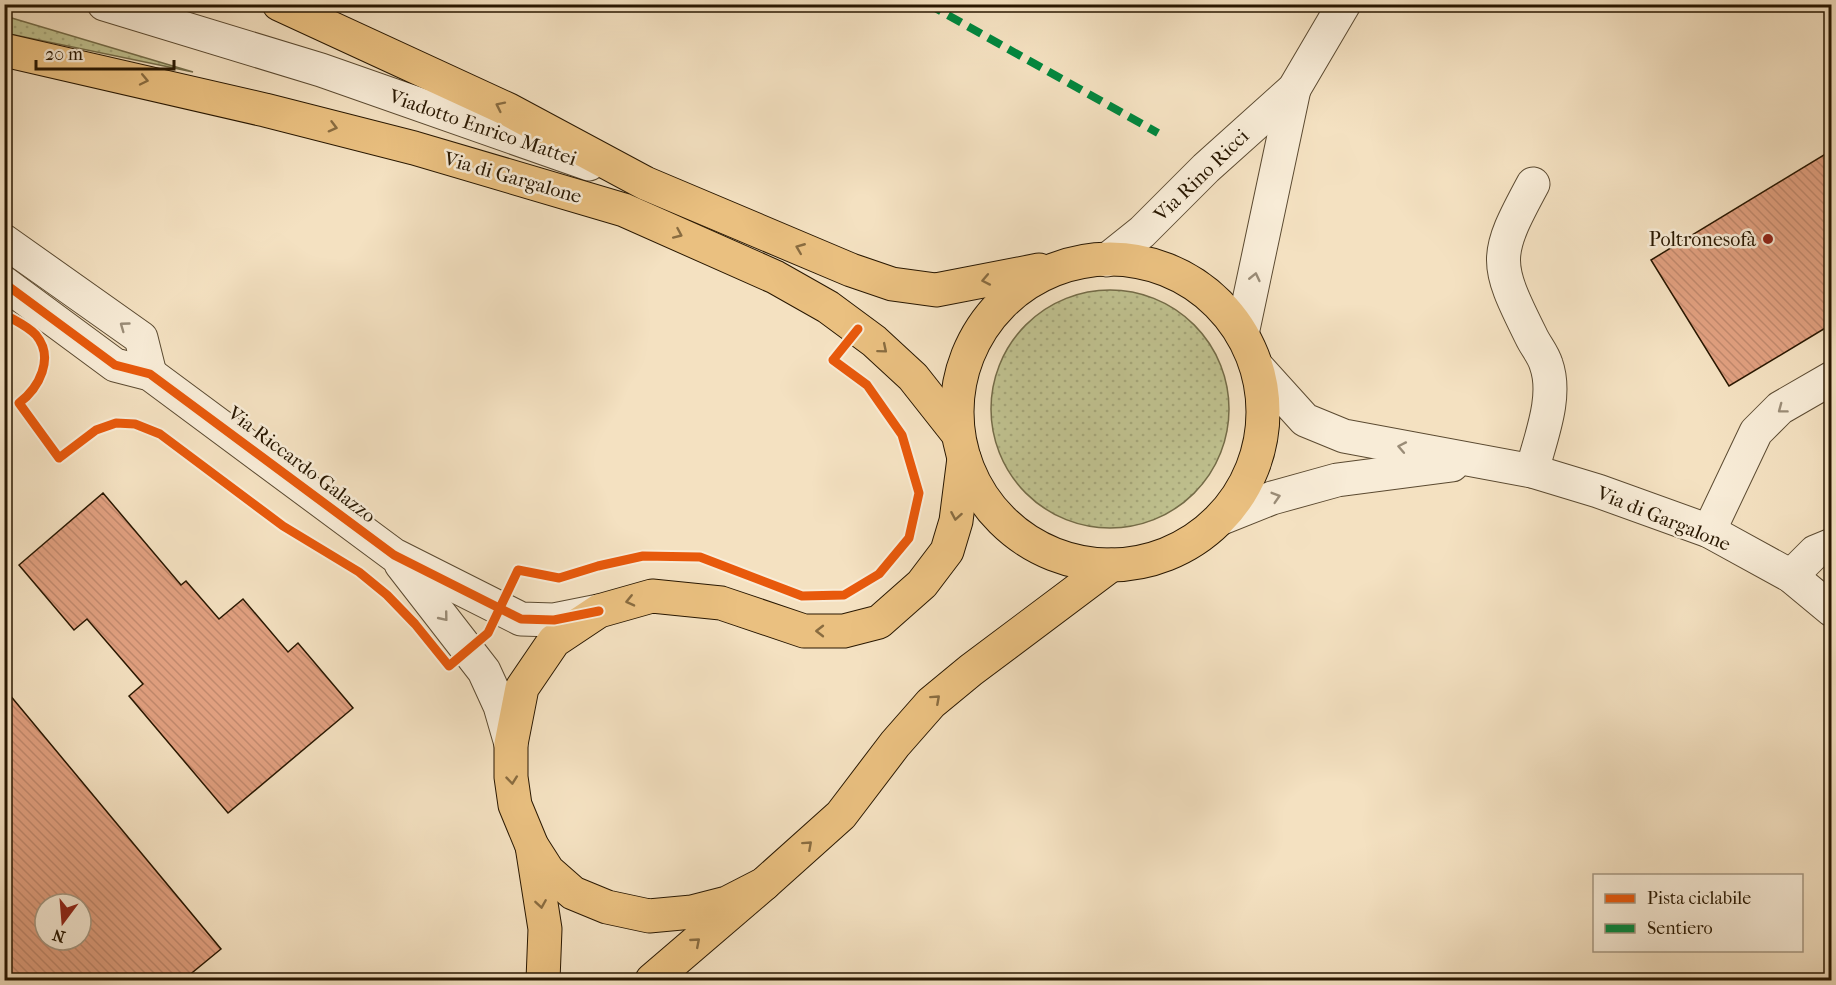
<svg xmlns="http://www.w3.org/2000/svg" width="1836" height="985" font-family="'IM FELL French Canon',serif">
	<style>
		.grass { fill: url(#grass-dots); stroke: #746c48; stroke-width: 1.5 }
		.building { fill: url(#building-back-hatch); stroke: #281701; stroke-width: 1.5; fill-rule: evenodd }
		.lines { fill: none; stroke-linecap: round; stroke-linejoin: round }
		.minor-casing { stroke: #5b4a31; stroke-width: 35 }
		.major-casing { stroke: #281701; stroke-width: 35 }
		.highway-casing { stroke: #281701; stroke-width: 35 }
		.minor { stroke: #f8ecd7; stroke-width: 33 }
		.major { stroke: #eac080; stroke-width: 33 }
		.highway { stroke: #eac080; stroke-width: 33 }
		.quiet { stroke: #00873e; stroke-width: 8; stroke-dasharray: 15 8; stroke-linecap: butt }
		.cycleway-casing { stroke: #f8ecd7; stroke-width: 13 }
		.cycleway { stroke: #e8590c; stroke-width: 9 }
		.oneway { stroke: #896c40 }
		.oneway2 { stroke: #9a8c77 }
		.poi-dot { fill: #8f2418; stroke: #f8ecd7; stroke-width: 2 }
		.labels { text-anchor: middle; stroke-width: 5; stroke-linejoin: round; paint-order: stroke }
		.street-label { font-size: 20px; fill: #281701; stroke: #f8ecd7 }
		.poi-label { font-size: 20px; fill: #281701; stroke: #f8ecd7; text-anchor: end }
	</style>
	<defs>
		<pattern id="grass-dots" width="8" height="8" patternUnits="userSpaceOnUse" patternTransform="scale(1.5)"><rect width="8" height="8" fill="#c0c290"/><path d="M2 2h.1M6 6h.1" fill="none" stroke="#a5a67a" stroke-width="1.8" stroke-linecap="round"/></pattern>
		<pattern id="building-back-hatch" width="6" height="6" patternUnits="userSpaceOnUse" patternTransform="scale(1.5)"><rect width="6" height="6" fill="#e1a080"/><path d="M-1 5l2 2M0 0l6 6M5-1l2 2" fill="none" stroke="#c1896d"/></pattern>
	</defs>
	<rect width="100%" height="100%" fill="#f4e1c1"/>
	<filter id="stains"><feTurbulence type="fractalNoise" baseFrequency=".00333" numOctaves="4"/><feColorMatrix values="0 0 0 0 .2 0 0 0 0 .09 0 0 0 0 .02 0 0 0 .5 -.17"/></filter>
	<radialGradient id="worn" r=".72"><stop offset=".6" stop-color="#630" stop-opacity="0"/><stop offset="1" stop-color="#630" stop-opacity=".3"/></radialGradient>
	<g class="grass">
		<polygon points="5,16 193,72 5,33"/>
		<circle cx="1110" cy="409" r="119"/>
	</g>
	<g class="building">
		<polygon points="1832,150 1832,324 1729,386 1651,260"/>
		<polygon points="103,493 181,585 186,581 219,619 243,599 288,652 298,643 353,708 228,813 129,696 143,684 87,619 74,630 19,565"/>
		<path d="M4 688 221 949 182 981H4ZM45 904H81V940H45Z"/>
	</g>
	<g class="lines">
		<defs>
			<g id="minor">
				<polyline points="104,4 321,70 589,164"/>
				<polyline points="4,241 141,338 150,374"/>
				<polyline points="1107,260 1142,232 1206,168 1294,89 1344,4"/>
				<polyline points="4,283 115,365 150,374 394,555 521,619 554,620 599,611"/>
				<polyline points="1242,334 1294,89"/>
				<polyline points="1257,367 1305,420 1344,436 1532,471 1598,491 1709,531 1791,576 1832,610"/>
				<path d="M1532 471C1540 439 1558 397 1546 364 1543 354 1535 345 1531 336 1494 262 1494 256 1533 184"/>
				<polyline points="1222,518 1272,498 1337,480 1452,465"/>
				<polyline points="1709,531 1756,432 1780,408 1832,378"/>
				<polyline points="401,564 484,671 500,706 511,744"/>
				<polyline points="1791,576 1815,552 1832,545"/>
			</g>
			<g id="major">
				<polyline points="279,4 509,110 645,183 851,270 892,284 936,290 1039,270"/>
				<polyline points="4,50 265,110 414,148 624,210 775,277 828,307 874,341 913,377 958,434"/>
				<circle cx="1110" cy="412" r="153"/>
				<polyline points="964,458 956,521 947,551 922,584 879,622 844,631 804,631 721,603 652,596 599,611 554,641 522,688 511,744 511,777 515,805 532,846 548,871 573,893 607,907 649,916 692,912 727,903 764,884 841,815 895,744 931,703 971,670 1111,565"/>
			</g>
			<g id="highway">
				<polyline points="532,846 545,929 543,980"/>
				<polyline points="652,980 764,884"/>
			</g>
		</defs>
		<use href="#minor" class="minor-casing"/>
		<use href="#major" class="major-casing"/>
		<use href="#highway" class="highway-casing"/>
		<use href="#minor" class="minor"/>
		<use href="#major" class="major"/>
		<use href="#highway" class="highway"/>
		<polyline class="quiet" points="928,4 1158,133"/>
		<defs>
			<g id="cycleway">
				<polyline points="4,283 115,365 150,374 394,555 521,619 554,620 599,611"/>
				<path d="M4 314C14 320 28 326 36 335 55 358 39 388 19 403L59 458 96 430 116 423 135 424 160 434 283 526 359 572 387 595 415 624 449 666 488 633 518 570 559 578 598 566 643 556 700 557 802 596 844 595 879 574 909 538 919 493 902 435 867 385 833 360 858 329"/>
			</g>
		</defs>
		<use href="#cycleway" class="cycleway-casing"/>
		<use href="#cycleway" class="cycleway"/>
	</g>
	<defs><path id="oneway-chevron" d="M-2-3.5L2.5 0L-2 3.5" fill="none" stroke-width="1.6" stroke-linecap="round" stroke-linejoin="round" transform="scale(1.5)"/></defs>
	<g class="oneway">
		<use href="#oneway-chevron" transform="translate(144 80) rotate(12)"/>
		<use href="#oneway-chevron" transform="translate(500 106) rotate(-154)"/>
		<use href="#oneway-chevron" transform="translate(333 127) rotate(15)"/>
		<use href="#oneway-chevron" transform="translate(678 234) rotate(24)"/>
		<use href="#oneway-chevron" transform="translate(800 248) rotate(-158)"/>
		<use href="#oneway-chevron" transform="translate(986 280) rotate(169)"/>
		<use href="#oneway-chevron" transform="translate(883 349) rotate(40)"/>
		<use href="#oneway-chevron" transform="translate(956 516) rotate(100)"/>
		<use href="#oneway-chevron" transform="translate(630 601) rotate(167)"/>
		<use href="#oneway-chevron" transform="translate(820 631) rotate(-180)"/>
		<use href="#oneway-chevron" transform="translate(936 699) rotate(-42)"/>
		<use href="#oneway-chevron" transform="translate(512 780) rotate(84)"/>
		<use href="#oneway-chevron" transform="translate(808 845) rotate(-42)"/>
		<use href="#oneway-chevron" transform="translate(541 904) rotate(81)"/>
		<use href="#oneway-chevron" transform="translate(696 942) rotate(-41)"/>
	</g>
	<g class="oneway2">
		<use href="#oneway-chevron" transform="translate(1255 277) rotate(-77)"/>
		<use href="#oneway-chevron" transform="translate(124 326) rotate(-144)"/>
		<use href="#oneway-chevron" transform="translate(1782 409) rotate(143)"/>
		<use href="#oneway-chevron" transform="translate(1402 447) rotate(-169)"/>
		<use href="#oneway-chevron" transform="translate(1276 497) rotate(-17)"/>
		<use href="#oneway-chevron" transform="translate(444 617) rotate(51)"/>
	</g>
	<circle class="poi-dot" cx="1768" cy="239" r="6"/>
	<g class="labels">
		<g class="street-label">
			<text transform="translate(483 127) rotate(19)" y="7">Viadotto Enrico Mattei</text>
			<text transform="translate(1201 175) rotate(-44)" y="7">Via Rino Ricci</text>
			<text transform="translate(513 177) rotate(16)" y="7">Via di Gargalone</text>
			<text transform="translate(302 464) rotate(37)" y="7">Via Riccardo Galazzo</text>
			<text transform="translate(1664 518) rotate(22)" y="7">Via di Gargalone</text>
		</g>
		<g class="poi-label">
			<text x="1756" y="246">Poltronesofà</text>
		</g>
	</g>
	<rect width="1836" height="985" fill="none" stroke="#f4e1c1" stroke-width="24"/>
	<rect x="6" y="6" width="1824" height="973" fill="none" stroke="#281701" stroke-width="3"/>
	<rect x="12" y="12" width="1812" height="961" fill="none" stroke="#281701" stroke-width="1.5"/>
	<rect x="1593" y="874" width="210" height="78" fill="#f8ecd7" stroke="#a59781" stroke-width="1.5"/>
	<rect x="1605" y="894" width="30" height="9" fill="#e8590c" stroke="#a59781" stroke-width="1.5"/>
	<text x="1647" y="904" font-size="18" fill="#281701">Pista ciclabile</text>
	<rect x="1605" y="924" width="30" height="9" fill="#00873e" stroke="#a59781" stroke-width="1.5"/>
	<text x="1647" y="934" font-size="18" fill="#281701">Sentiero</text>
	<g transform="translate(63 922) rotate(196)"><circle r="28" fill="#f8ecd7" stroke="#a59781" stroke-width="1.5"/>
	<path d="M0-4.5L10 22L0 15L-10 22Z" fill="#8f2418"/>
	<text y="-9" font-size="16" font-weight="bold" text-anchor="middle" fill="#281701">N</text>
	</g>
	<path d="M36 60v9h138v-9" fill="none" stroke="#281701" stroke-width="3"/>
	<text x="45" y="60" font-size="18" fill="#281701" stroke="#f8ecd7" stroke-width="4.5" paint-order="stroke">20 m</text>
	<rect width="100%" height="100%" filter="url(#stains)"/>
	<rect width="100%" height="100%" fill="url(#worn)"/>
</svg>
